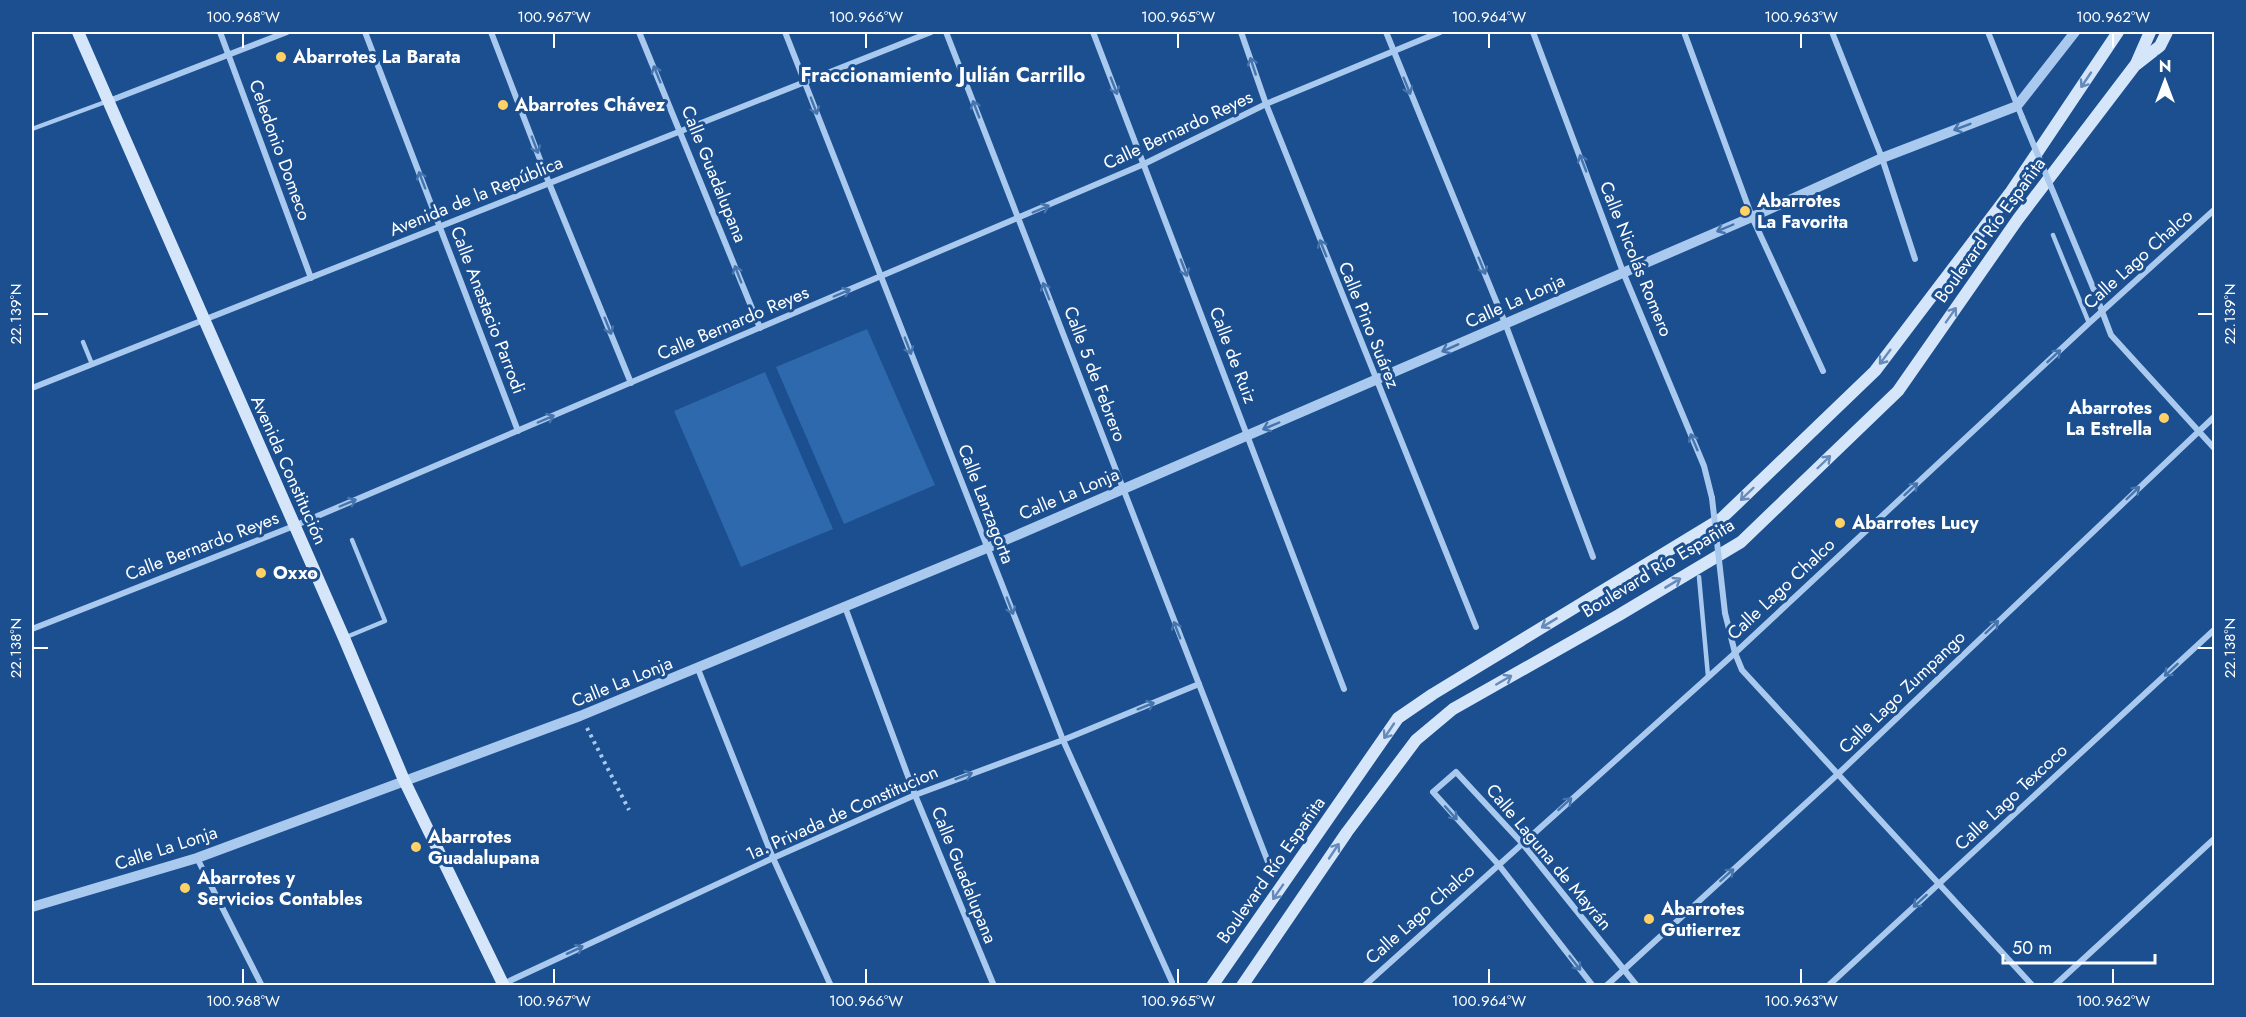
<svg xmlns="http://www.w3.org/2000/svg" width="2246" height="1017" font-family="Jost,sans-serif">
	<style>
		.garden { fill: #2e69ad }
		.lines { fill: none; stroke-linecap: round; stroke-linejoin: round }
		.path { stroke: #a9c9ee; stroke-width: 4; stroke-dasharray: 3 4.5; stroke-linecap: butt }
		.service { stroke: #a9c9ee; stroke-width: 4.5 }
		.minor { stroke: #a9c9ee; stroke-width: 6 }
		.tertiary { stroke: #a9c9ee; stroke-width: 10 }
		.secondary { stroke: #d6e6fa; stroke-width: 12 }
		.minor-bridge { stroke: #a9c9ee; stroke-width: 6 }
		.oneway { stroke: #4674ac }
		.oneway2 { stroke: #668bba }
		.ticks { fill: none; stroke: #fff; stroke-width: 2 }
		.poi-dot { fill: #ffd166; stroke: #1b4f8f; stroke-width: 2 }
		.labels { text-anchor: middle; stroke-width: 6; stroke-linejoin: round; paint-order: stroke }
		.poi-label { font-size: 18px; font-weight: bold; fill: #fff; stroke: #1b4f8f; text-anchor: start }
		.street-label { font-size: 18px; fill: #fff; stroke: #1b4f8f }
		.neighbourhood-label { font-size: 20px; font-weight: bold; fill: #fff; stroke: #1b4f8f }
		.neatline { fill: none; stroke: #fff; stroke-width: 2 }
		.ticks-label { font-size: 15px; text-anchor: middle; fill: #fff }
	</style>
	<rect width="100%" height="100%" fill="#1b4f8f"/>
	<g class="garden">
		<polygon points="867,329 935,485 844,524 776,367"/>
		<polygon points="765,372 833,529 741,567 674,411"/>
	</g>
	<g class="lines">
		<polyline class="path" points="587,728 629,810"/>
		<g class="service">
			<polyline points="32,129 108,101"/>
			<polyline points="2053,235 2089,323"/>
			<polyline points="83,342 92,364"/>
			<polyline points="1699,577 1708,676"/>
			<polyline points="344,638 385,621 352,540"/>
		</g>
		<g class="minor">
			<polyline points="220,32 311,278"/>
			<polyline points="365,32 518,431"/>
			<polyline points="491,32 549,183 631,383"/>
			<polyline points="639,32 760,328"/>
			<polyline points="785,32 1063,740 1172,982"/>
			<polyline points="946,32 1268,862"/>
			<polyline points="1093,32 1344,689"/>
			<polyline points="1241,32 1266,104 1476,627"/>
			<polyline points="1386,32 1505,323 1593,557"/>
			<polyline points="1533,32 1623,272 1704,466 1712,498"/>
			<polyline points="1684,32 1752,217 1823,371"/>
			<polyline points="1832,32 1882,158 1915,259"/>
			<polyline points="1988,32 2022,117"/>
			<polyline points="109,101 287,32"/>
			<polyline points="2094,290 2111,335 2214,448"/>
			<polyline points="32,388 931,32"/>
			<polyline points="845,607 915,795 994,986"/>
			<polyline points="1725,613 1735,653 1742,670 2033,986"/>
			<polyline points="32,629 294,526 1144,164 1266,104 1440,32"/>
			<polyline points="698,669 773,858 831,986"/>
			<polyline points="197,858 262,986"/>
			<polyline points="503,984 773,858 915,795 1063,740 1199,684"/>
			<polyline points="1364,986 1735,653 2089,323 2214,210"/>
			<polyline points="1593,986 1498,864 1433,792 1456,772 1522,843 1637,986"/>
			<polyline points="1606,986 1838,774 2214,417"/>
			<polyline points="1828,986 2214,630"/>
			<polyline points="2054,986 2214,839"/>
		</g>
		<polyline class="tertiary" points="32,907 197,858 580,716 987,548 1752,217 1882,158 2017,106 2075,32"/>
		<g class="secondary">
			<polyline points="78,32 344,638 404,780 504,986"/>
			<polyline points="2137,64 2160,46 2167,32"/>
			<polyline points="1212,986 1398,718 1433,694 1722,518 1875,371 2010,193 2118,32"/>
			<polyline points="1242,986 1347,832 1416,740 1453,709 1619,615 1741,542 1898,391 2018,219 2136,64 2150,32"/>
		</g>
		<g class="minor-bridge">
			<polyline points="2022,117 2094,290"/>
			<polyline points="1712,498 1725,613"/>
		</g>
	</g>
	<defs><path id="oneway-shaft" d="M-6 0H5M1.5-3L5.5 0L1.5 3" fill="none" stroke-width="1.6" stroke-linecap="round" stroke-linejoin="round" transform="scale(1.5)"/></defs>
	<g class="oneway">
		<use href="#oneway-shaft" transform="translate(1253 66) rotate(-108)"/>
		<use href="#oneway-shaft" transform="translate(657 74) rotate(-112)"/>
		<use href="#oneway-shaft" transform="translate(1114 86) rotate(69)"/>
		<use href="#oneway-shaft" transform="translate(1407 86) rotate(68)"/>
		<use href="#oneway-shaft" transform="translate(814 106) rotate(69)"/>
		<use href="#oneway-shaft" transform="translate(976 109) rotate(-111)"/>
		<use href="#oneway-shaft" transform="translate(1962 127) rotate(159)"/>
		<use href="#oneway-shaft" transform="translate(535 145) rotate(69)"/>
		<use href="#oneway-shaft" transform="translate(1583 163) rotate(-111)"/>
		<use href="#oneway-shaft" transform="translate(422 180) rotate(-111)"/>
		<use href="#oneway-shaft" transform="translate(1041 209) rotate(-23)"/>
		<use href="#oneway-shaft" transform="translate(1725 228) rotate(157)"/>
		<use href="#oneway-shaft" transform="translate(1323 248) rotate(-112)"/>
		<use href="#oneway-shaft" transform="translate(1482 266) rotate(68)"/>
		<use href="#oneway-shaft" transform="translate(1184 268) rotate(69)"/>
		<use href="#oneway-shaft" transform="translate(738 274) rotate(-111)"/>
		<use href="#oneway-shaft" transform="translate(1046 291) rotate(-111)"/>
		<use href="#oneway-shaft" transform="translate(842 293) rotate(-23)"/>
		<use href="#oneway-shaft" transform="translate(608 326) rotate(68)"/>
		<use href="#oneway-shaft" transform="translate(908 346) rotate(69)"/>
		<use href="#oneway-shaft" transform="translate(1450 348) rotate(156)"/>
		<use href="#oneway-shaft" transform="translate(2054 356) rotate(-43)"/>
		<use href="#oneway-shaft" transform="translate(546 419) rotate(-23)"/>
		<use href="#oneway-shaft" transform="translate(1271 426) rotate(157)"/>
		<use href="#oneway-shaft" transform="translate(1694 442) rotate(-113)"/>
		<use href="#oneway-shaft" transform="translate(1911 489) rotate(-43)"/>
		<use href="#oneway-shaft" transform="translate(2133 493) rotate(-44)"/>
		<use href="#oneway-shaft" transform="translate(348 503) rotate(-23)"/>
		<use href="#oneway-shaft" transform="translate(1010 606) rotate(69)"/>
		<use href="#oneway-shaft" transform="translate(1992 627) rotate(-44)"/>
		<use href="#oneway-shaft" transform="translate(1177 630) rotate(-111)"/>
		<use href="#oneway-shaft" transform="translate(2171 670) rotate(137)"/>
		<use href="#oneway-shaft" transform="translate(1146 706) rotate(-22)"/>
		<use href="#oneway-shaft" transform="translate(964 776) rotate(-20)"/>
		<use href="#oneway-shaft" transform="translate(1565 804) rotate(-42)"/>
		<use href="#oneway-shaft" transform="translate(1451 813) rotate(48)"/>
		<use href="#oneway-shaft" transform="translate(1727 875) rotate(-42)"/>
		<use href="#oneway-shaft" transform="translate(1920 901) rotate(138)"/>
		<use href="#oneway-shaft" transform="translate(575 950) rotate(-25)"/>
		<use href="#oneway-shaft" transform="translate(1575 963) rotate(52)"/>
	</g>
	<g class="oneway2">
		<use href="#oneway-shaft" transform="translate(2086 80) rotate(124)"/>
		<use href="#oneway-shaft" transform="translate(1951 315) rotate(-55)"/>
		<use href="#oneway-shaft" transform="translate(1885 357) rotate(127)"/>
		<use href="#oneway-shaft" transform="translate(1824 462) rotate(-44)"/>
		<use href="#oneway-shaft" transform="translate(1747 494) rotate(136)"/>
		<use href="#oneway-shaft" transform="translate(1673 583) rotate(-31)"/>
		<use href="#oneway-shaft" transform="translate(1549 623) rotate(149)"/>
		<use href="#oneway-shaft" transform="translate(1504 680) rotate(-30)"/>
		<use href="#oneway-shaft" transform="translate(1389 731) rotate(124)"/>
		<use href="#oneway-shaft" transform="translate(1334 851) rotate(-56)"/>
		<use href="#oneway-shaft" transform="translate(1278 892) rotate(125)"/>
	</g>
	<path class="ticks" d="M243 33V48M554 33V48M866 33V48M1178 33V48M1489 33V48M1801 33V48M2113 33V48M33 314H48M2198 314H2213M33 648H48M2198 648H2213M243 969V984M554 969V984M866 969V984M1178 969V984M1489 969V984M1801 969V984M2113 969V984"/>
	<g class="poi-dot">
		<circle cx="281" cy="57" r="6"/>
		<circle cx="503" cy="105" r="6"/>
		<circle cx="1745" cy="211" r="6"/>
		<circle cx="2164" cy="418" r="6"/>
		<circle cx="1840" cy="523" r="6"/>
		<circle cx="261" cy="573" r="6"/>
		<circle cx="416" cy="847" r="6"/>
		<circle cx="185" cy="888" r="6"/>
		<circle cx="1649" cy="919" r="6"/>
	</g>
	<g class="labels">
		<g class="poi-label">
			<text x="293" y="63">Abarrotes La Barata</text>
			<text x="515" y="111">Abarrotes Chávez</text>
			<text x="1757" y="207">Abarrotes<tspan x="1757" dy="21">La Favorita</tspan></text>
			<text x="2152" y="414" text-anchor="end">Abarrotes<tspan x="2152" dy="21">La Estrella</tspan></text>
			<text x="1852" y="529">Abarrotes Lucy</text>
			<text x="273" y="579">Oxxo</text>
			<text x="428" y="843">Abarrotes<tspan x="428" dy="21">Guadalupana</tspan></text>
			<text x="197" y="884">Abarrotes y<tspan x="197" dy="21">Servicios Contables</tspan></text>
			<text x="1661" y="915">Abarrotes<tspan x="1661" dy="21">Gutierrez</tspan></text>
		</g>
		<g class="street-label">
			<text transform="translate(1178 130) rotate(-25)" y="6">Calle Bernardo Reyes</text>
			<text transform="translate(280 150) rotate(70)" y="6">Celedonio Domeco</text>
			<text transform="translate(714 174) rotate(68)" y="6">Calle Guadalupana</text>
			<text transform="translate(476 196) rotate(-22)" y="6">Avenida de la República</text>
			<text transform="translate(1990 230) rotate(-54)" y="6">Boulevard Río Españita</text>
			<text transform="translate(1636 259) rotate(68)" y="6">Calle Nicolás Romero</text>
			<text transform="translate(2138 259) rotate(-42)" y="6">Calle Lago Chalco</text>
			<text transform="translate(1515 301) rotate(-24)" y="6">Calle La Lonja</text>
			<text transform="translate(488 310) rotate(69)" y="6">Calle Anastacio Parrodi</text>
			<text transform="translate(733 323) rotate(-23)" y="6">Calle Bernardo Reyes</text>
			<text transform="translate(1369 325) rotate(68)" y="6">Calle Pino Suárez</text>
			<text transform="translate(1233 355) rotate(69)" y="6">Calle de Ruiz</text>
			<text transform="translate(1095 374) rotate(69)" y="6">Calle 5 de Febrero</text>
			<text transform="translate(289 470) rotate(66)" y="6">Avenida Constitución</text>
			<text transform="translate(1069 494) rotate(-23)" y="6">Calle La Lonja</text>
			<text transform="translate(986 504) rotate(69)" y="6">Calle Lanzagorta</text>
			<text transform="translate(202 546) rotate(-21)" y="6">Calle Bernardo Reyes</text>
			<text transform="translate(1658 568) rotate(-31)" y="6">Boulevard Río Españita</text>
			<text transform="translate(1781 589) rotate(-43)" y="6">Calle Lago Chalco</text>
			<text transform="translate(622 682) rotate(-22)" y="6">Calle La Lonja</text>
			<text transform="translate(1902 692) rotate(-44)" y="6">Calle Lago Zumpango</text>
			<text transform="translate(2011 797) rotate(-43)" y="6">Calle Lago Texcoco</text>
			<text transform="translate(842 813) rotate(-24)" y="6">1a. Privada de Constitucion</text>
			<text transform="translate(166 848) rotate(-18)" y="6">Calle La Lonja</text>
			<text transform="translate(1549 857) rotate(50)" y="6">Calle Laguna de Mayrán</text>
			<text transform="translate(1271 870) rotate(-55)" y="6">Boulevard Río Españita</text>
			<text transform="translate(964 875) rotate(68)" y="6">Calle Guadalupana</text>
			<text transform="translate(1420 914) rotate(-42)" y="6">Calle Lago Chalco</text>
		</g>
		<g class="neighbourhood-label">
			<text x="943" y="82">Fraccionamiento Julián Carrillo</text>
		</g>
	</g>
	<rect width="2246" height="1017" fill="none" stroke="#1b4f8f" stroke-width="66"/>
	<g transform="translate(2165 81)" stroke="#1b4f8f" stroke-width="4.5" paint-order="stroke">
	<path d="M0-4.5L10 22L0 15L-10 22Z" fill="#ffffff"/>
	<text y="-9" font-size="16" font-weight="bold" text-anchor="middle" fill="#ffffff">N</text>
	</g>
	<path d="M2003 954v9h152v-9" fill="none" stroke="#ffffff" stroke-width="3"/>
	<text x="2012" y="954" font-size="18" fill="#ffffff" stroke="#1b4f8f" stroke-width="4.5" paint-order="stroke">50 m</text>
	<rect x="33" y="33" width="2180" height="951" class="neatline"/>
	<g class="ticks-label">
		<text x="243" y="22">100.968°W</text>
		<text x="554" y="22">100.967°W</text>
		<text x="866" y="22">100.966°W</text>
		<text x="1178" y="22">100.965°W</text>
		<text x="1489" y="22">100.964°W</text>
		<text x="1801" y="22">100.963°W</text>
		<text x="2113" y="22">100.962°W</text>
		<text transform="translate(16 314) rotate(-90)" y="5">22.139°N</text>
		<text transform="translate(2230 314) rotate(-90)" y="5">22.139°N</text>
		<text transform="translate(16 648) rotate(-90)" y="5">22.138°N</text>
		<text transform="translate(2230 648) rotate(-90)" y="5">22.138°N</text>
		<text x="243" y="1006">100.968°W</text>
		<text x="554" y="1006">100.967°W</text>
		<text x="866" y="1006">100.966°W</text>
		<text x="1178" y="1006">100.965°W</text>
		<text x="1489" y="1006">100.964°W</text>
		<text x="1801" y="1006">100.963°W</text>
		<text x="2113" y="1006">100.962°W</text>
	</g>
</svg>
